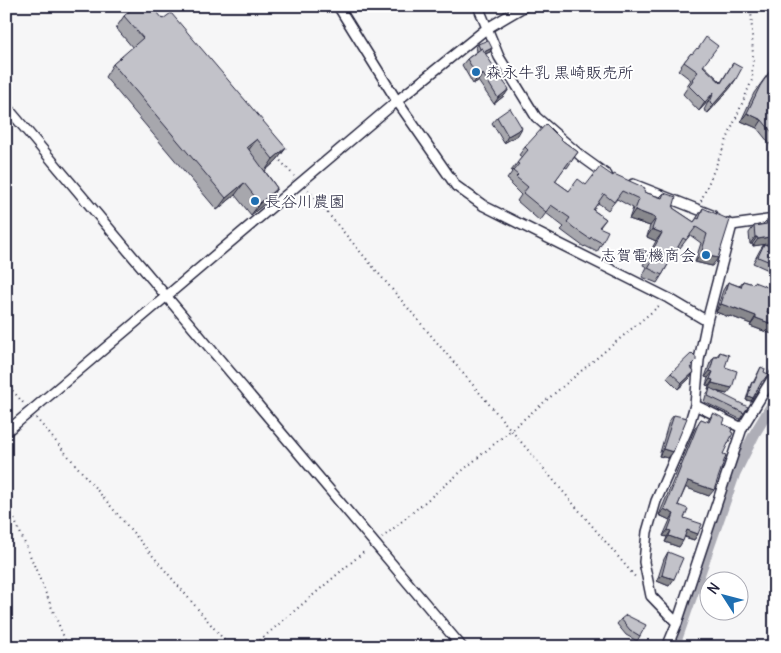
<svg xmlns="http://www.w3.org/2000/svg" width="781" height="653" font-family="Delius,'Klee One',sans-serif">
	<style>
		.lines { fill: none; stroke-linecap: round; stroke-linejoin: round }
		.canal { stroke: #aeaeb7; stroke-width: 11 }
		.street-casing { stroke: #22223b; stroke-width: 12 }
		.path { stroke: #22223b; stroke-width: 2; stroke-dasharray: 1 4; stroke-linecap: butt }
		.street { stroke: #fff; stroke-width: 9 }
		.wall { fill: #a7a7ad; stroke: #22223b }
		.shaded-wall { fill: #88888d; stroke: #22223b }
		.building { fill: #c2c2c9; stroke: #22223b }
		.poi-dot { fill: #1f6fb2; stroke: #fff; stroke-width: 2 }
		.labels { text-anchor: middle; stroke-width: 4; stroke-linejoin: round; paint-order: stroke }
		.poi-label { font-size: 16px; fill: #22223b; stroke: #fff; text-anchor: start }
	</style>
	<rect width="100%" height="100%" fill="#f6f6f7"/>
	<filter id="ink" filterUnits="userSpaceOnUse"><feTurbulence type="fractalNoise" baseFrequency=".02" numOctaves="2"/><feDisplacementMap in="SourceGraphic" scale="10" xChannelSelector="R" yChannelSelector="G"/><feConvolveMatrix kernelMatrix="1 2 1 2 8 2 1 2 1" color-interpolation-filters="sRGB"/></filter>
	<g filter="url(#ink)">
		<g class="lines">
			<polyline class="canal" points="674,647 735,473 755,433 775,400"/>
			<defs>
				<g id="street">
					<polyline points="338,6 397,101 456,186 484,206 668,298 707,321"/>
					<polyline points="478,6 499,57 536,117 582,157 607,175"/>
					<polyline points="6,106 462,647"/>
					<polyline points="633,184 712,215"/>
					<polyline points="728,223 732,225 775,219"/>
					<polyline points="695,405 742,428"/>
					<polyline points="6,432 397,101 486,29 525,6"/>
					<polyline points="677,623 651,596 644,562 647,532 656,501 688,428 695,405 699,360 707,321 732,225"/>
					<polyline points="667,647 677,623 742,428 775,374"/>
				</g>
			</defs>
			<use href="#street" class="street-casing"/>
			<g class="path">
				<polyline points="277,157 294,176"/>
				<polyline points="308,190 637,579"/>
				<polyline points="701,201 752,80 753,59 751,6"/>
				<polyline points="6,383 25,405"/>
				<polyline points="36,418 230,647"/>
				<polyline points="6,501 27,548 68,647"/>
				<polyline points="382,538 660,305"/>
				<polyline points="252,647 366,550"/>
			</g>
			<use href="#street" class="street"/>
		</g>
		<g class="wall">
			<polygon points="124,16 163,19 286,148 277,160 265,171 277,188 269,200 251,215 235,195 217,210 105,77 113,64 133,48 116,28"/>
			<polygon points="478,44 492,48 490,52 485,54 497,72 504,82 505,95 494,104 478,81 473,84 462,65 467,59 477,51 476,47"/>
			<polygon points="691,53 721,82 733,63 731,87 708,113 704,110 709,100 699,111 683,94 687,88 686,87 691,80 678,70"/>
			<polygon points="773,67 775,69 774,161 769,154 773,148 757,128 741,121 754,93"/>
			<polygon points="497,117 518,135 504,143 492,123"/>
			<polygon points="563,141 578,152 567,168 565,167 555,181 569,191 613,176 644,192 660,197 664,193 673,208 694,222 703,208 712,266 695,262 701,243 690,235 680,248 678,247 662,275 657,283 642,277 647,267 643,265 656,241 647,237 650,226 629,219 633,208 617,199 608,210 598,203 593,210 606,219 600,227 602,243 597,252 585,246 584,247 569,236 561,230 564,227 546,213 540,221 517,201 521,195 511,185 512,183 507,179 512,172 511,171 522,157 519,155 525,147"/>
			<polygon points="766,221 775,243 765,244 775,248 775,273 753,263 760,250 764,244 753,246 752,244 750,244 749,233 754,226 763,224"/>
			<polygon points="743,281 753,284 754,282 767,312 775,315 775,335 750,326 751,324 730,316 729,317 716,312 723,290 728,282 739,286"/>
			<polygon points="720,352 725,367 727,394 718,392 744,413 740,419 704,402 706,395 710,389 708,389 709,386 706,385 708,378 705,377 710,363 714,357 716,357"/>
			<polygon points="692,367 691,368 690,378 678,389 667,378 671,373"/>
			<polygon points="761,367 761,385 760,384 751,401 746,400 750,386 752,382 753,383"/>
			<polygon points="713,413 723,424 723,454 709,496 686,487 678,505 684,518 698,534 694,540 684,537 679,547 665,542 667,537 663,536 670,520 659,515 695,428 701,419 707,422"/>
			<polygon points="674,415 673,452 668,458 659,456 669,421"/>
			<polygon points="668,552 669,586 657,581 664,559"/>
			<polygon points="621,619 640,636 637,641 626,635 617,624"/>
		</g>
		<g class="shaded-wall">
			<polygon points="492,48 490,52 480,56 482,53"/>
			<polygon points="483,74 478,81 473,84 478,77"/>
			<polygon points="736,79 731,87 708,113 713,105"/>
			<polygon points="509,89 505,95 494,104 498,98"/>
			<polygon points="714,92 709,100 699,111 705,102"/>
			<polygon points="747,113 762,120 757,128 741,121"/>
			<polygon points="522,128 518,135 504,143 508,136"/>
			<polygon points="257,139 248,151 247,147"/>
			<polygon points="286,148 277,160 265,171 273,159"/>
			<polygon points="244,183 235,195 217,210 226,198"/>
			<polygon points="277,188 269,200 251,215 260,203"/>
			<polygon points="635,210 656,218 650,226 629,219"/>
			<polygon points="652,229 662,233 656,241 647,237"/>
			<polygon points="775,236 775,243 753,246 758,239"/>
			<polygon points="755,237 757,237 752,244 750,244"/>
			<polygon points="701,254 718,258 712,266 695,262"/>
			<polygon points="721,304 735,308 756,316 751,324 730,316 729,317 716,312"/>
			<polygon points="756,318 775,325 775,335 750,326"/>
			<polygon points="710,371 713,372 708,378 705,377"/>
			<polygon points="694,372 690,378 678,389 682,383"/>
			<polygon points="710,379 713,380 709,386 706,385"/>
			<polygon points="712,383 732,388 727,394 708,389"/>
			<polygon points="748,396 753,398 751,401 746,400"/>
			<polygon points="663,449 673,452 668,458 659,456"/>
			<polygon points="688,481 714,490 709,496 684,487"/>
			<polygon points="664,509 674,514 670,520 659,515"/>
			<polygon points="668,530 671,531 667,537 663,536"/>
			<polygon points="687,530 698,534 694,540 683,536"/>
			<polygon points="669,536 683,541 679,547 665,542"/>
			<polygon points="662,575 674,579 669,586 657,581"/>
		</g>
		<g class="building">
			<polygon points="135,6 152,6 163,19 171,13 286,148 273,159 257,139 247,147 277,188 260,203 244,183 226,198 113,64 143,38 124,16"/>
			<polygon points="706,37 718,46 703,66 721,83 733,63 742,68 736,79 713,105 710,102 714,92 705,102 689,86 693,80 692,79 698,72 684,62 691,53 692,54 697,48 698,49"/>
			<polygon points="488,40 492,48 484,52 482,48 480,49 478,44"/>
			<polygon points="482,48 497,72 501,69 508,77 503,81 509,89 498,98 483,74 478,77 467,59"/>
			<polygon points="773,67 775,69 775,136 762,120 747,113 760,86"/>
			<polygon points="510,108 522,128 508,136 497,117"/>
			<polygon points="546,124 563,141 578,152 572,160 571,159 555,181 569,191 578,179 586,185 600,167 613,176 614,174 645,188 644,192 662,198 664,193 676,197 673,208 694,222 697,218 699,219 703,208 730,220 718,258 701,254 707,234 696,227 686,240 683,238 662,275 648,268 653,259 649,257 662,233 652,229 656,218 635,210 639,199 622,191 614,202 604,194 593,210 606,219 599,227 608,231 602,243 591,237 590,239 574,228 567,222 570,218 551,205 546,212 523,193 528,187 516,177 518,175 513,171 519,164 517,163 528,150 525,147"/>
			<polygon points="775,219 775,236 758,239 757,237 755,237 754,226 767,224 766,221"/>
			<polygon points="764,244 775,248 775,264 758,257"/>
			<polygon points="743,281 753,284 754,282 775,290 775,293 767,312 775,315 775,325 756,318 756,316 735,308 735,309 721,304 728,282 741,287"/>
			<polygon points="720,352 729,355 725,367 737,371 732,388 712,383 713,380 710,379 713,372 710,371 714,357 718,357"/>
			<polygon points="692,353 696,357 696,361 690,367 694,372 682,383 671,373"/>
			<polygon points="761,367 765,369 764,372 768,374 763,381 762,381 753,398 748,396 752,382 754,383"/>
			<polygon points="710,388 748,407 744,413 708,396"/>
			<polygon points="713,413 725,419 723,424 732,428 731,432 733,433 723,454 726,455 714,490 688,481 678,505 688,509 684,518 702,524 698,534 687,530 683,541 669,536 671,531 668,530 674,514 664,509 699,422 701,419 709,422"/>
			<polygon points="674,415 687,418 673,452 663,449"/>
			<polygon points="668,552 683,558 674,579 662,575"/>
			<polygon points="626,615 646,625 640,636 630,630 621,619"/>
		</g>
	</g>
	<g class="poi-dot">
		<circle cx="476" cy="72" r="5"/>
		<circle cx="255" cy="201" r="5"/>
		<circle cx="706" cy="255" r="5"/>
	</g>
	<g class="labels">
		<g class="poi-label">
			<text x="486" y="78">森永牛乳 黒崎販売所</text>
			<text x="265" y="207">長谷川農園</text>
			<text x="696" y="261" text-anchor="end">志賀電機商会</text>
		</g>
	</g>
	<rect width="781" height="653" fill="none" stroke="#fff" stroke-width="25"/>
	<rect x="12" y="12" width="756" height="628" fill="none" stroke="#22223b" stroke-width="2" filter="url(#ink)"/>
	<g transform="translate(724 596) rotate(306)"><circle r="24" fill="#ffffff" stroke="#a7a7b1"/>
	<path d="M0-4L9 19L0 12L-9 19Z" fill="#1f6fb2"/>
	<text y="-8" font-size="14" font-weight="bold" text-anchor="middle" fill="#22223b">N</text>
	</g>
</svg>
